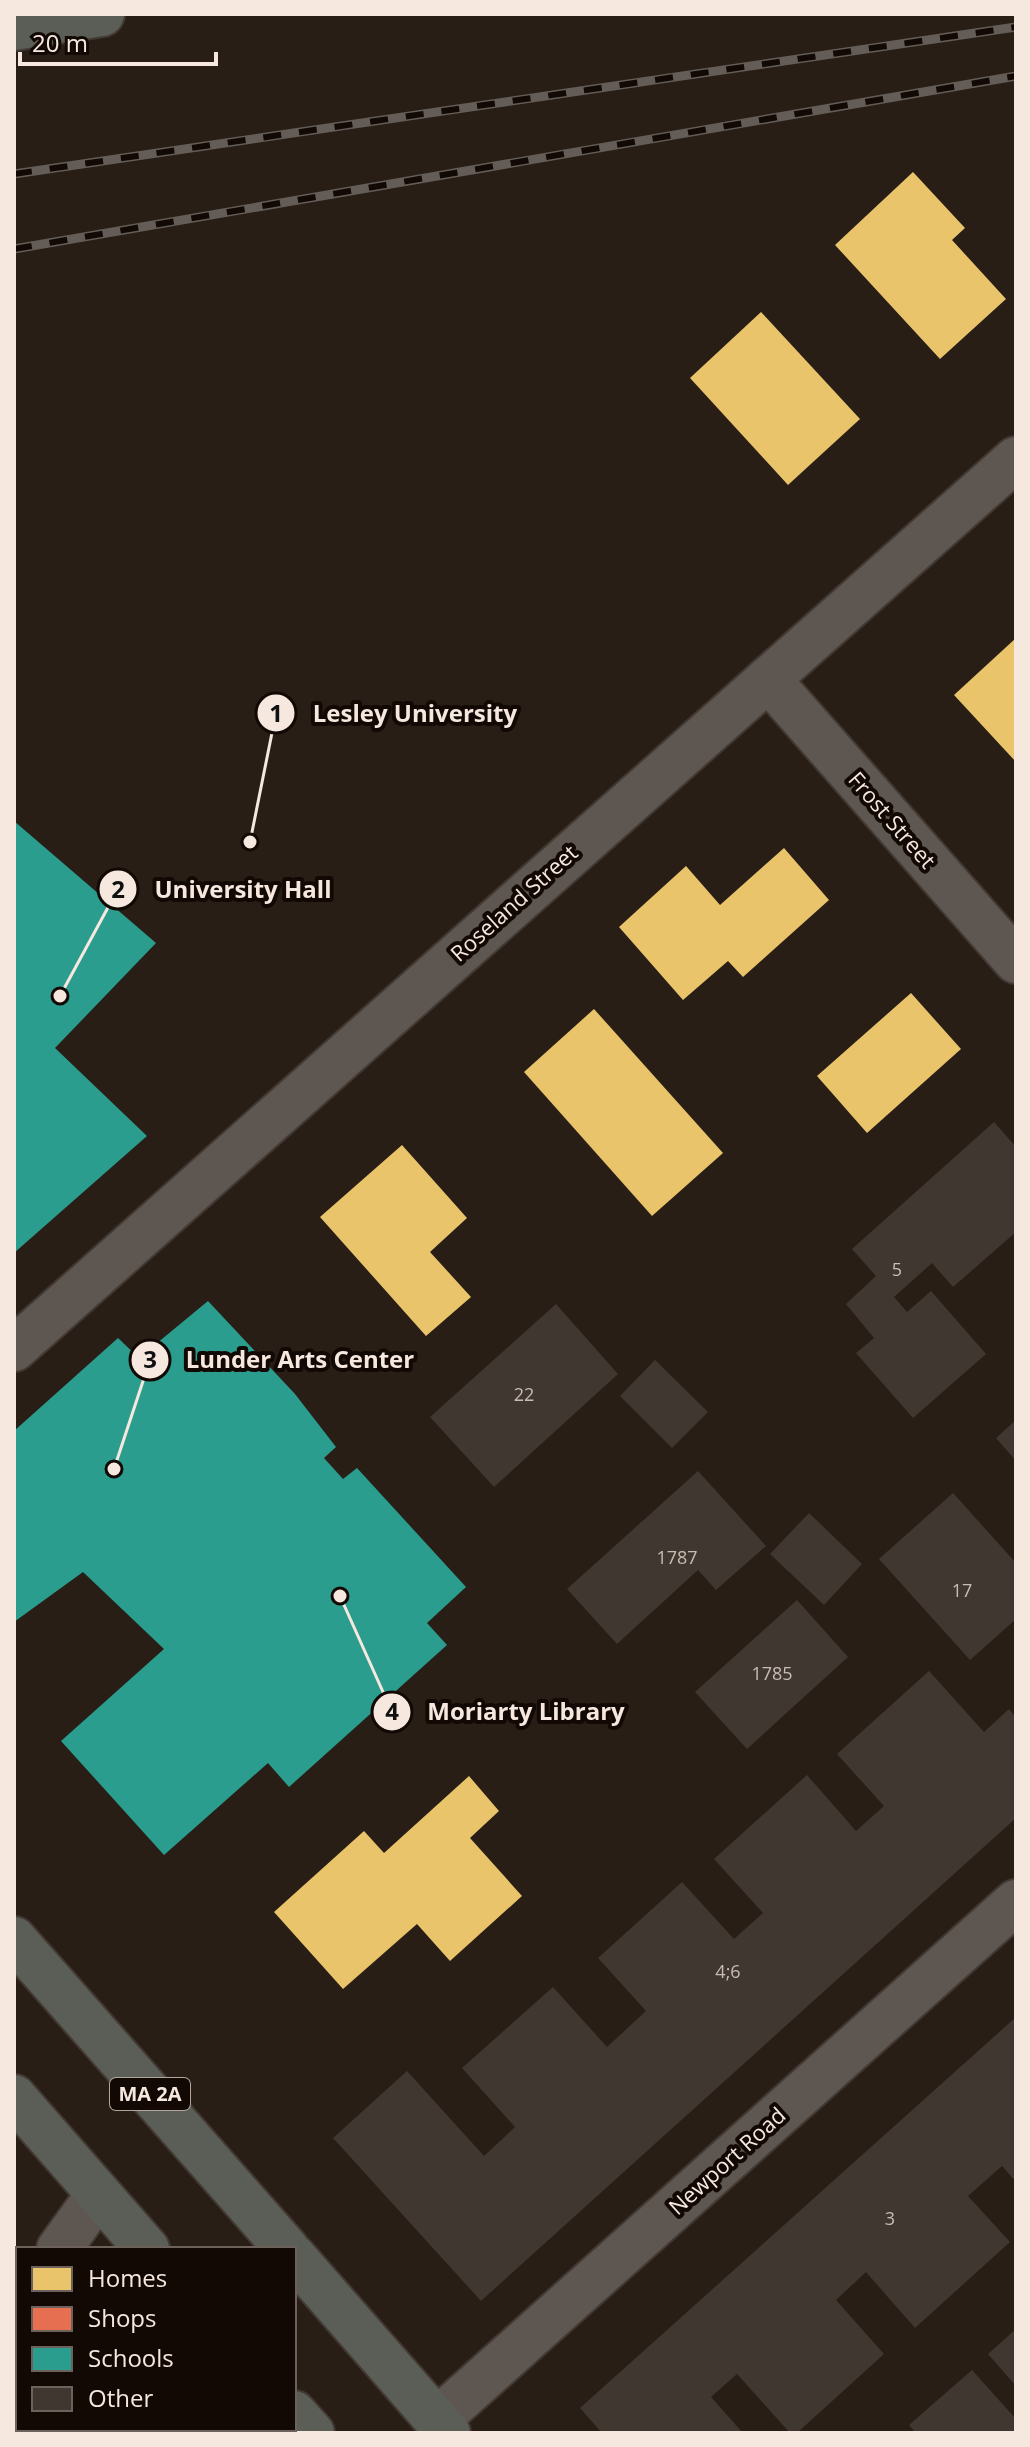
<svg xmlns="http://www.w3.org/2000/svg" width="1030" height="2447" font-family="'Open Sans',sans-serif">
	<style>
		.homes { fill: #e9c46a }
		.shops { fill: #e76f51 }
		.schools { fill: #2a9d8f }
		.building { fill: #413731 }
		.lines { fill: none; stroke-linecap: round; stroke-linejoin: round }
		.street-casing { stroke: #423933; stroke-width: 48 }
		.primary-casing { stroke: #423933; stroke-width: 48 }
		.street { stroke: #5e5650; stroke-width: 44 }
		.primary { stroke: #5b5d57; stroke-width: 44 }
		.rail-casing { stroke: #645d57; stroke-width: 9 }
		.rail { stroke: #120904; stroke-width: 6; stroke-dasharray: 18; stroke-linecap: butt }
		.labels { text-anchor: middle; stroke-width: 8; stroke-linejoin: round; paint-order: stroke }
		.number-label { font-size: 18px; fill: #c9bcb3 }
		.shield { fill: #120904; stroke: #b2a59d; stroke-width: 2 }
		.shield-label { font-size: 20px; font-weight: bold; fill: #f6e8de }
		.street-label { font-size: 22px; fill: #f6e8de; stroke: #120904 }
		.leader { fill: none; stroke: #f6e8de; stroke-width: 3 }
		.callout-dot { fill: #f6e8de; stroke: #120904; stroke-width: 3 }
		.mark-label { font-size: 24px; text-anchor: middle; font-weight: bold; fill: #111 }
		.callout-label { font-size: 24px; text-anchor: middle; font-weight: bold; fill: #f6e8de; stroke: #120904; stroke-width: 8; stroke-linejoin: round; paint-order: stroke }
	</style>
	<rect width="100%" height="100%" fill="#281e16"/>
	<g class="homes">
		<polygon points="913,172 965,228 952,240 1006,299 940,359 835,245"/>
		<polygon points="761,312 860,419 788,485 690,378"/>
		<polygon points="1016,638 1016,762 954,695"/>
		<polygon points="784,848 829,900 743,977 728,961 683,1000 619,927 686,866 720,905"/>
		<polygon points="911,993 961,1049 867,1133 817,1076"/>
		<polygon points="594,1009 723,1153 652,1216 524,1072"/>
		<polygon points="402,1145 467,1218 430,1252 471,1297 426,1336 320,1217"/>
		<polygon points="469,1776 499,1811 470,1838 522,1896 450,1961 417,1924 343,1989 274,1912 364,1831 384,1853"/>
	</g>
	<polygon class="shops" points="18,2387 18,2429 157,2429 160,2433 14,2433 14,2393"/>
	<g class="schools">
		<polygon points="14,821 156,943 55,1048 147,1136 14,1253"/>
		<polygon points="208,1301 295,1394 336,1447 324,1458 343,1479 357,1468 466,1587 427,1623 447,1645 289,1787 268,1763 164,1855 61,1741 164,1649 83,1572 14,1622 14,1431 118,1338 139,1358"/>
	</g>
	<g class="building">
		<polygon points="994,1122 1016,1147 1016,1232 953,1287 932,1263 894,1297 907,1312 931,1291 986,1354 913,1418 856,1353 874,1338 846,1304 876,1276 852,1249"/>
		<polygon points="556,1304 618,1374 494,1487 430,1417"/>
		<polygon points="655,1360 708,1412 672,1448 620,1396"/>
		<polygon points="1016,1420 1016,1461 996,1438"/>
		<polygon points="698,1471 766,1546 716,1590 698,1570 617,1644 567,1589"/>
		<polygon points="953,1493 1016,1563 1016,1619 970,1660 879,1559"/>
		<polygon points="809,1513 862,1564 824,1605 770,1554"/>
		<polygon points="797,1600 848,1657 747,1749 695,1692"/>
		<polygon points="929,1671 984,1732 1009,1709 1016,1718 1016,1818 481,2301 333,2138 407,2071 484,2156 515,2127 462,2068 553,1987 607,2047 646,2011 598,1958 682,1882 734,1939 763,1913 714,1859 807,1775 856,1831 884,1806 837,1754"/>
		<polygon points="1016,2017 1016,2182 1002,2166 968,2196 1010,2242 915,2328 866,2272 836,2300 884,2354 797,2433 790,2433 737,2374 711,2397 743,2433 602,2433 580,2408"/>
		<polygon points="1016,2329 1016,2386 988,2354"/>
		<polygon points="972,2370 1016,2419 1016,2433 916,2433 909,2425"/>
	</g>
	<g class="lines">
		<defs>
			<g id="street">
				<polyline points="768,679 1016,961"/>
				<polyline points="14,1349 1016,459"/>
				<polyline points="59,2249 98,2195"/>
				<polyline points="14,2311 18,2306"/>
				<polyline points="437,2420 1016,1902"/>
			</g>
			<g id="primary">
				<polyline points="14,28 102,14"/>
				<polyline points="14,1939 287,2249"/>
				<polyline points="14,2097 147,2249"/>
				<polyline points="294,2257 448,2433"/>
				<polyline points="294,2413 312,2433"/>
			</g>
		</defs>
		<use href="#street" class="street-casing"/>
		<use href="#primary" class="primary-casing"/>
		<use href="#street" class="street"/>
		<use href="#primary" class="primary"/>
		<defs>
			<g id="rail">
				<polyline points="14,174 1016,27"/>
				<polyline points="14,249 1016,76"/>
			</g>
		</defs>
		<use href="#rail" class="rail-casing"/>
		<use href="#rail" class="rail"/>
	</g>
	<g class="labels">
		<g class="number-label">
			<text x="897" y="1276">5</text>
			<text x="524" y="1401">22</text>
			<text x="677" y="1564">1787</text>
			<text x="962" y="1597">17</text>
			<text x="772" y="1680">1785</text>
			<text x="728" y="1978">4;6</text>
			<text x="890" y="2225">3</text>
		</g>
		<rect class="shield" x="110" y="2078" width="80" height="32" rx="6"/>
		<g class="shield-label">
			<text x="150" y="2101">MA 2A</text>
		</g>
		<g class="street-label">
			<text transform="translate(892 820) rotate(49)" y="8">Frost Street</text>
			<text transform="translate(514 903) rotate(-42)" y="8">Roseland Street</text>
			<text transform="translate(727 2161) rotate(-42)" y="8">Newport Road</text>
		</g>
	</g>
	<path class="leader" d="M250 842L276 713M60 996L118 889M114 1469L150 1360M340 1596L392 1712"/>
	<g class="callout-dot">
		<circle cx="250" cy="842" r="8"/>
		<circle cx="60" cy="996" r="8"/>
		<circle cx="114" cy="1469" r="8"/>
		<circle cx="340" cy="1596" r="8"/>
		<circle cx="276" cy="713" r="20"/>
		<circle cx="118" cy="889" r="20"/>
		<circle cx="150" cy="1360" r="20"/>
		<circle cx="392" cy="1712" r="20"/>
	</g>
	<g class="mark-label">
		<text x="276" y="722">1</text>
		<text x="118" y="898">2</text>
		<text x="150" y="1368">3</text>
		<text x="392" y="1720">4</text>
	</g>
	<g class="callout-label">
		<text x="415" y="722">Lesley University</text>
		<text x="243" y="898">University Hall</text>
		<text x="300" y="1368">Lunder Arts Center</text>
		<text x="526" y="1720">Moriarty Library</text>
	</g>
	<rect width="1030" height="2447" fill="none" stroke="#f6e8de" stroke-width="32"/>
	<rect x="16" y="2247" width="280" height="184" fill="#120904" stroke="#6d625b" stroke-width="2"/>
	<rect x="32" y="2267" width="40" height="24" fill="#e9c46a" stroke="#6d625b" stroke-width="2"/>
	<text x="88" y="2287" font-size="24" fill="#f6e8de">Homes</text>
	<rect x="32" y="2307" width="40" height="24" fill="#e76f51" stroke="#6d625b" stroke-width="2"/>
	<text x="88" y="2327" font-size="24" fill="#f6e8de">Shops</text>
	<rect x="32" y="2347" width="40" height="24" fill="#2a9d8f" stroke="#6d625b" stroke-width="2"/>
	<text x="88" y="2367" font-size="24" fill="#f6e8de">Schools</text>
	<rect x="32" y="2387" width="40" height="24" fill="#413731" stroke="#6d625b" stroke-width="2"/>
	<text x="88" y="2407" font-size="24" fill="#f6e8de">Other</text>
	<path d="M20 52v12h196v-12" fill="none" stroke="#f6e8de" stroke-width="4"/>
	<text x="32" y="52" font-size="24" fill="#f6e8de" stroke="#120904" stroke-width="6" paint-order="stroke">20 m</text>
</svg>
